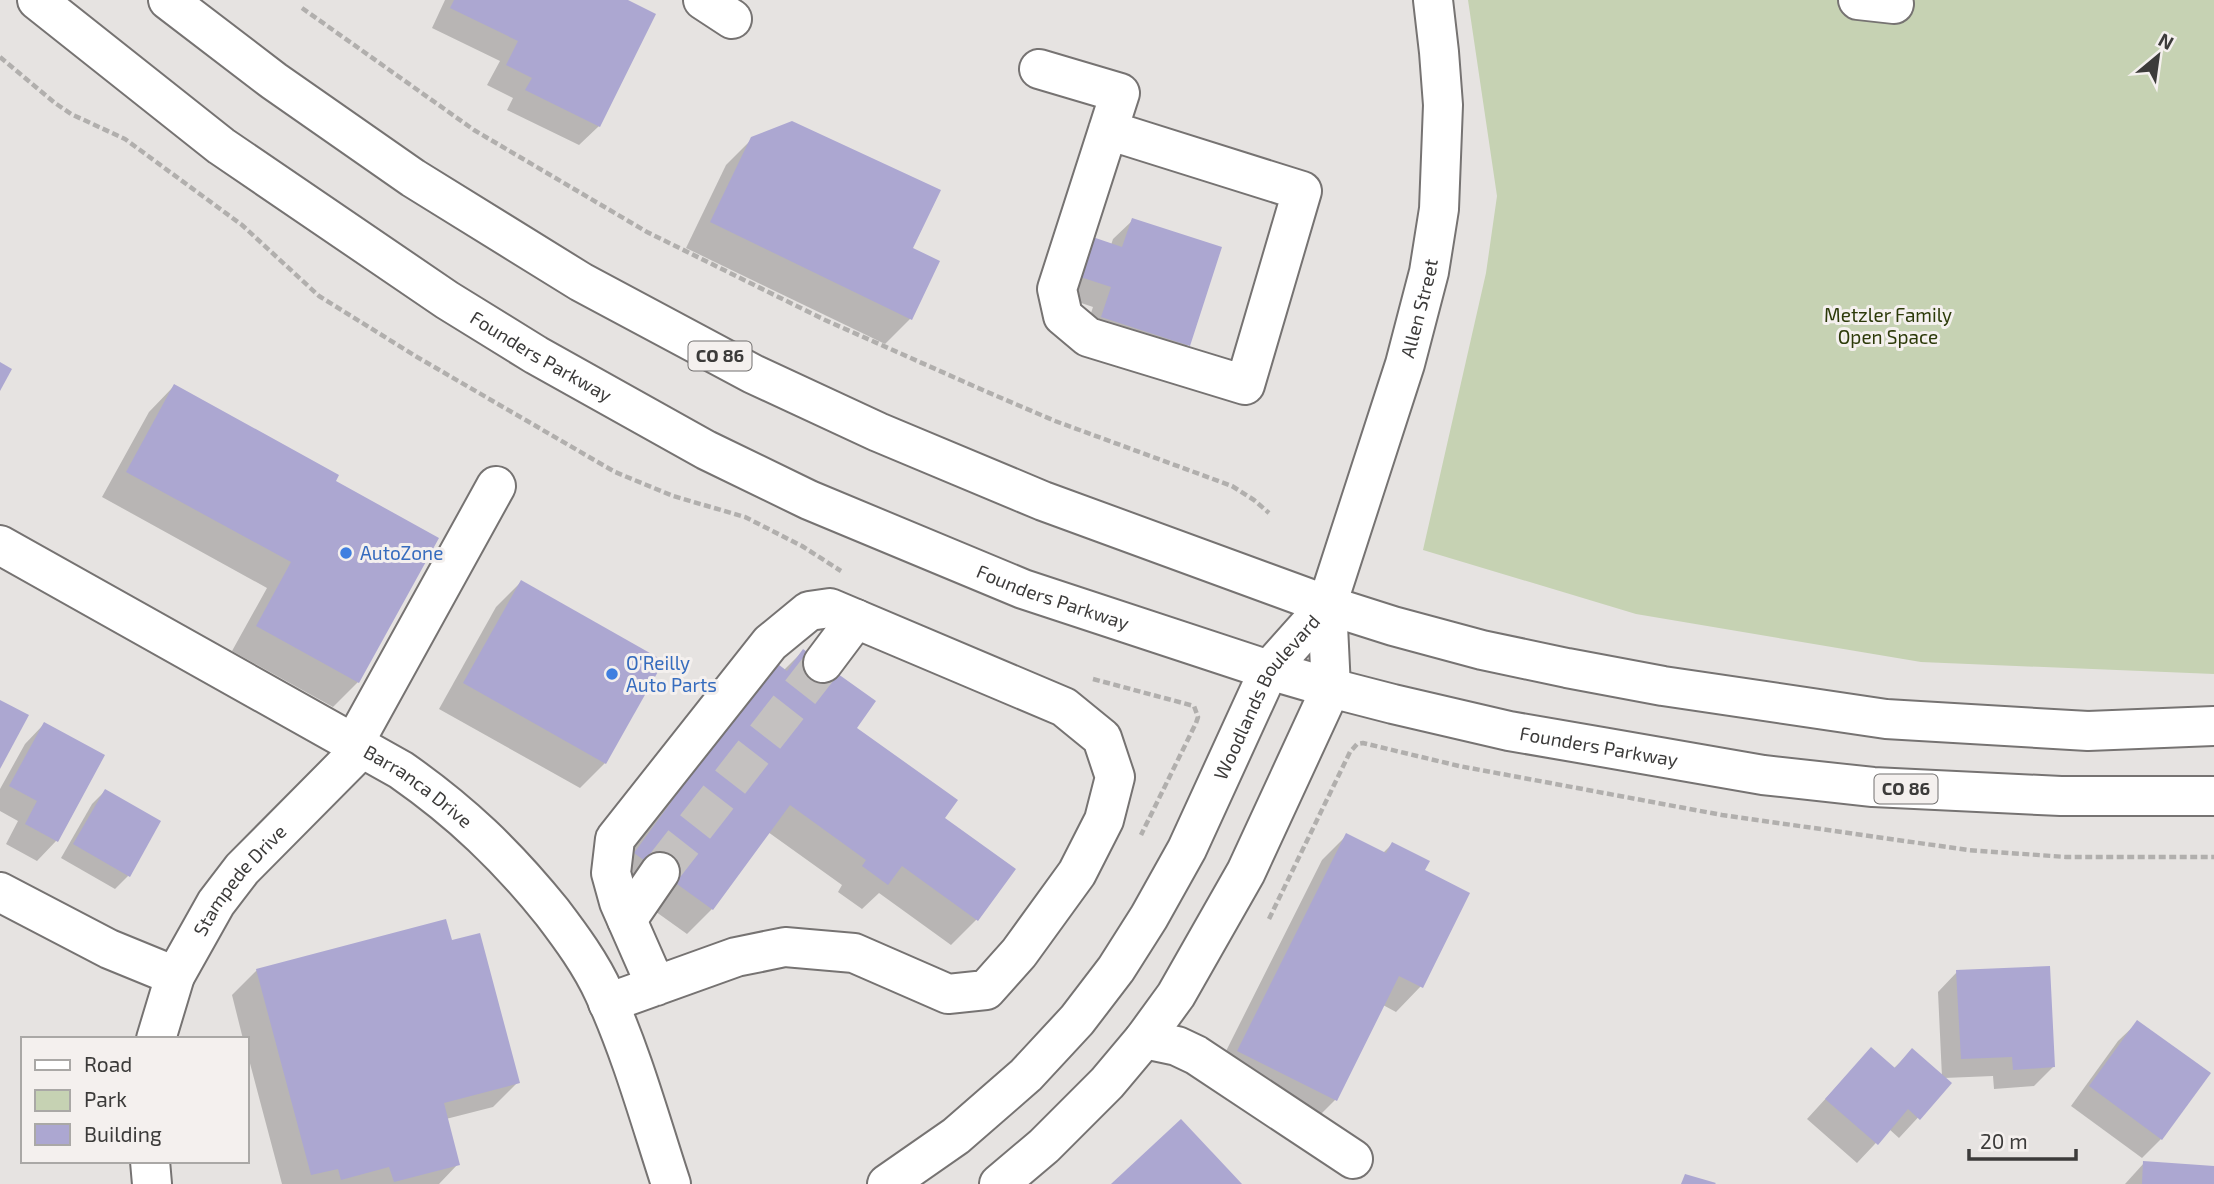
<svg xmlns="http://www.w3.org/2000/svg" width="2214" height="1184" font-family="'Exo 2',sans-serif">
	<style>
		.green { fill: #c6d2b3 }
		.shadow { fill: #0003 }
		.building { fill: #aca7d1 }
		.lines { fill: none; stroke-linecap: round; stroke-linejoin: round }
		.minor-tunnel { stroke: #c4c1c0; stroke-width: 38; stroke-dasharray: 38 19; stroke-linecap: butt }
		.minor-casing { stroke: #767372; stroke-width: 42 }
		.highway-casing { stroke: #767372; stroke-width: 42 }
		.path { stroke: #b1afad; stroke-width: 4.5; stroke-dasharray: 7 3.5; stroke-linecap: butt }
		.minor { stroke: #fff; stroke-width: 38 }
		.highway { stroke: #fff; stroke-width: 38 }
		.shop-dot { fill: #3f7fe0; stroke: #f4f0ee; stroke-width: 2.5 }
		.labels { text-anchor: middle; stroke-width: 6; stroke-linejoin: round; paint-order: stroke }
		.shield { fill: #f4f0ee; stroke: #737170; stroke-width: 2 }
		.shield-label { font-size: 18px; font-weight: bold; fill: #3c3b3a }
		.street-label { font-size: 19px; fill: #3c3b3a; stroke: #f4f0ee }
		.park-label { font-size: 19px; fill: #2c3a09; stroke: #f4f0ee }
		.shop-label { font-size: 19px; fill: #366cbe; stroke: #f4f0ee; text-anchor: start }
	</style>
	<rect width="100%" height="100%" fill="#e6e3e1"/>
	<polygon class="green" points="1468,0 2214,0 2214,674 1921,662 1636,614 1423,550 1486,273 1497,196"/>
	<g class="shadow">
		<polygon points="445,0 624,0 599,126 579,145 507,110 513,98 487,85 500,61 432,28"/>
		<polygon points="752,139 911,249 910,319 885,344 686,248 726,165"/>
		<polygon points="1133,220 1220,248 1188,345 1169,365 1083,337 1093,307 1043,290 1111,245 1113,239"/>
		<polygon points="174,386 334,482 358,682 333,707 232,651 267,588 102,497 149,412"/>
		<polygon points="521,582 605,763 580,788 439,709 496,607"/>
		<polygon points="803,651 855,728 943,819 1013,870 976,920 951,945 879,893 862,909 838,892 842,885 768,832 712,909 687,934 610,879 749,688 784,670"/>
		<polygon points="44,724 102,756 56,841 37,861 6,844 18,821 0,811 0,789 25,744"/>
		<polygon points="105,791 128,876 115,889 61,858 92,804"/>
		<polygon points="1347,835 1383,853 1392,844 1421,986 1396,1012 1383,1005 1335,1100 1310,1125 1213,1077 1322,860"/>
		<polygon points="451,942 518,1082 493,1107 446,1119 458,1164 439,1184 282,1184 247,1052 247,1039 243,1039 232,995 257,970"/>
		<polygon points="1957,972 2053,1067 2034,1086 1994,1089 1993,1076 1944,1078 1950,1083 1899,1138 1889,1129 1857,1163 1807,1119 1871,1049 1893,1069 1912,1051 1942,1077 1938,992"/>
		<polygon points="2138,1022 2161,1139 2142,1158 2071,1106 2118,1041"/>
		<polygon points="2144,1163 2214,1168 2214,1184 2125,1184"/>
	</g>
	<g class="building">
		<polygon points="454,0 628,0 656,14 600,127 525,90 532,78 506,65 518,41 450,8"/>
		<polygon points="792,121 941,190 913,248 940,261 912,320 710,222 751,137"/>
		<polygon points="1132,218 1222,247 1190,346 1101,317 1111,287 1062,271 1075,231 1122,247"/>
		<polygon points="0,362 12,369 0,391"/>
		<polygon points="174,384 339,475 336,481 439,538 359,683 256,626 291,562 126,472"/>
		<polygon points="521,580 664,661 606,764 463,683"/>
		<polygon points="803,649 876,701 857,728 958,800 945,818 1016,869 978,921 902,866 888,885 862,866 866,860 790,805 713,910 634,853 774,661 787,671"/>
		<polygon points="0,700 29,715 0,769"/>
		<polygon points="44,722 105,755 58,842 25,824 37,801 9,786"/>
		<polygon points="105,789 161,821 130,877 73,844"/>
		<polygon points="1346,833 1386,853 1392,842 1430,861 1425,870 1470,893 1423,988 1399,976 1337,1101 1237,1051"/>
		<polygon points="446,919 452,940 480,933 520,1083 444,1103 460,1165 394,1182 389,1167 341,1180 338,1169 311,1175 256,969"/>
		<polygon points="2050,966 2055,1067 2013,1070 2012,1057 1961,1059 1956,970"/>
		<polygon points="2137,1020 2211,1073 2162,1140 2089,1086"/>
		<polygon points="1871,1047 1895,1068 1912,1048 1952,1083 1920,1120 1908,1109 1878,1145 1825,1099"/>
		<polygon points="1181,1119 1242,1184 1111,1184"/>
		<polygon points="2143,1161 2214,1166 2214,1184 2142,1184"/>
		<polygon points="1685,1174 1716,1183 1715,1184 1681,1184"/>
	</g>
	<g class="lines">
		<polyline class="minor-tunnel" points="660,872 823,663"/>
		<defs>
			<g id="minor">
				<polyline points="703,0 732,19"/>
				<polyline points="1858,0 1894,4"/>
				<polyline points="1039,69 1120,93 1057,289 1063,316 1088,337 1245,385 1302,191 1108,130"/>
				<path id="s1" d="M0 545 401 770C461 812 506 855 552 912 571 937 591 964 604 993 632 1054 650 1120 671 1184"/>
				<polyline points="823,663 856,619"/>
				<polyline points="354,743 496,486"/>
				<polyline points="0,892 109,949 175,976"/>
				<polyline points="627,920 660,872"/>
				<polyline points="608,1003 736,957 785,947 854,953 948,994 986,990 1019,953 1077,873 1104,820 1115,777 1102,738 1064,707 830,608 809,611 770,643 615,839 611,873 619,902 656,986"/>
				<path id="s2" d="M156 1039 175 976 216 903 242 869 363 747"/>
				<polyline points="1144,1039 1177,1046 1196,1055 1353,1159"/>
				<polyline points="150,1161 152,1184"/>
				<path id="s3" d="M887 1184 956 1136 1026 1075 1077 1020 1116 969 1149 917 1187 849 1269 670 1327 605"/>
				<path id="s4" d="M999 1184 1044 1146 1107 1083 1144 1039 1176 995 1246 872 1331 688 1327 605 1405 364 1429 272 1439 209 1443 105 1439 52 1433 0"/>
			</g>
			<g id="highway">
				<path id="s5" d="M37 0 221 146 447 300 536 355 706 450 809 500 1023 589 1269 670 1331 688 1393 704 1509 731 1602 747 1763 775 1873 787 2061 796H2214"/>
				<polyline points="168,0 274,81 413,178 581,282 753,374 878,432 1043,501 1327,605 1393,626 1482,650 1567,668 1663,686 1886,719 2088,731 2214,726"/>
			</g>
		</defs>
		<use href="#minor" class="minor-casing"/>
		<use href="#highway" class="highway-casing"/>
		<g class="path">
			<polyline points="302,8 474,130 647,232 825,320 985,391 1055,421 1232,486 1254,500 1269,513"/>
			<polyline points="0,57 55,103 71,114 125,139 242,225 319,296 417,357 615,472 673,496 745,517 802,546 841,571"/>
			<polyline points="1093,679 1194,706 1198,717 1196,723 1141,835"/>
			<polyline points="1269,919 1350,752 1357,744 1363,743 1459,766 1722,815 1968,850 2066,857 2214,857"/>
		</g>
		<use href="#minor" class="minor"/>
		<use href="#highway" class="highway"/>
	</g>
	<g class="shop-dot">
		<circle cx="346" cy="553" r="7"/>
		<circle cx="612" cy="674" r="7"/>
	</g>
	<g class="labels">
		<g class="shield">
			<rect x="688.5" y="341.5" width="63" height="29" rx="5"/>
			<rect x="1874.5" y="774.5" width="63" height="29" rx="5"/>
		</g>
		<g class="shield-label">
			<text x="720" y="362">CO 86</text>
			<text x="1906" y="795">CO 86</text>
		</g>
		<g class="street-label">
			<text dy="7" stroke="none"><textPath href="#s4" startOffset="998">Allen Street</textPath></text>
			<text dy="7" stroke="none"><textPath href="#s5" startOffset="618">Founders Parkway</textPath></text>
			<text dy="7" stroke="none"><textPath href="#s5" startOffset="1185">Founders Parkway</textPath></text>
			<text dy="7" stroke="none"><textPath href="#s3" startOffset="628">Woodlands Boulevard</textPath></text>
			<text dy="7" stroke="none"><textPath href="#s5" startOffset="1752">Founders Parkway</textPath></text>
			<text dy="7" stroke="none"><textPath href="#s1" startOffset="483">Barranca Drive</textPath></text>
			<text dy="7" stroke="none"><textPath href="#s2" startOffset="182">Stampede Drive</textPath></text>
		</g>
		<g class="park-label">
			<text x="1888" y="322">Metzler Family<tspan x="1888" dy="22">Open Space</tspan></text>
		</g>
		<g class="shop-label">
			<text x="360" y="560">AutoZone</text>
			<text x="626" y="670">O'Reilly<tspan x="626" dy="22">Auto Parts</tspan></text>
		</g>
	</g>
	<rect x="21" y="1037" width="228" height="126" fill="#f4f0ee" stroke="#aaa8a6" stroke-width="2"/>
	<rect x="35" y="1060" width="35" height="10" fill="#ffffff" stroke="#aaa8a6" stroke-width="2"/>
	<text x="84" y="1072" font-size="21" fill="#3c3b3a">Road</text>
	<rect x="35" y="1090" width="35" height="21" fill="#c6d2b3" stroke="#aaa8a6" stroke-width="2"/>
	<text x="84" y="1107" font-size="21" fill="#3c3b3a">Park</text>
	<rect x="35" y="1124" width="35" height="21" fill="#aca7d1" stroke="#aaa8a6" stroke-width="2"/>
	<text x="84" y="1142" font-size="21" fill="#3c3b3a">Building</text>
	<g transform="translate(2158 56) rotate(29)" stroke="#f4f0ee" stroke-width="5" paint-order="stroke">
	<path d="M0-5L12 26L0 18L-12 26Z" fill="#3c3b3a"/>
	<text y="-10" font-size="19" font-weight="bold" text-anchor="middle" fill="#3c3b3a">N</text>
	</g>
	<path d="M1969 1149v10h107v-10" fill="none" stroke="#3c3b3a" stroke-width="3.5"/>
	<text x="1980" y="1149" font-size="21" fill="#3c3b3a" stroke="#f4f0ee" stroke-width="5" paint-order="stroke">20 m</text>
</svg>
